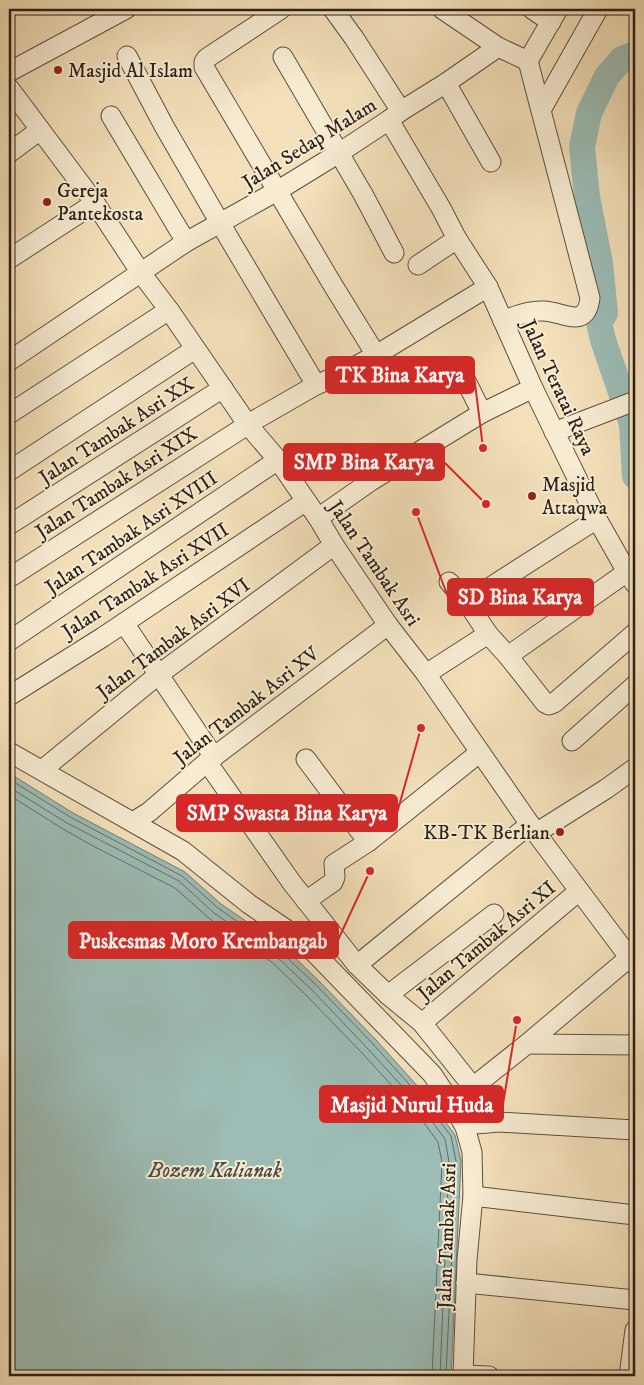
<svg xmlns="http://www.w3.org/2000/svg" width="644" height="1385" font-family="'IM FELL DW Pica',serif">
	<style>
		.water { fill: #9cbcb5; stroke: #707d76 }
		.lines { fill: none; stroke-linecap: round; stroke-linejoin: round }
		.shore { stroke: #646e66; stroke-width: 1 }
		.river { stroke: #9cbcb5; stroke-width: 26 }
		.minor-casing { stroke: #5e4f40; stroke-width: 21 }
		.minor { stroke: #f7ebd2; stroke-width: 19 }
		.poi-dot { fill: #8f2418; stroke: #f7ebd2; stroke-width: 2 }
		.labels { text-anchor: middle; stroke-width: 4; stroke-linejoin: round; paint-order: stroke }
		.poi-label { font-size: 20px; fill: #2d1f17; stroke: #f7ebd2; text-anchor: start }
		.street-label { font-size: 20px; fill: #2d1f17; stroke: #f7ebd2 }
		.water-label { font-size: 21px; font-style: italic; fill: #4e4e46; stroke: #f7ebd2 }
		.leader { fill: none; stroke: #d62828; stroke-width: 2 }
		.callout-dot { fill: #d62828; stroke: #f7ebd2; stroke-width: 2 }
		.callout { fill: #d62828; stroke: #d62828; stroke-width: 2 }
		.callout-label { font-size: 21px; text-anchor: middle; font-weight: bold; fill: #fff }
	</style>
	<rect width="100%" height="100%" fill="#f3e0ba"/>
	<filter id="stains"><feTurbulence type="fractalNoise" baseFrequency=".004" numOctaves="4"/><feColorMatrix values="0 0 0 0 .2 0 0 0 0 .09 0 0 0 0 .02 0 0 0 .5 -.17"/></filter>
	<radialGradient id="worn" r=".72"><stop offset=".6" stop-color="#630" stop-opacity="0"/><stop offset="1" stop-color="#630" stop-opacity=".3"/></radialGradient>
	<polygon class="water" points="9,773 73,813 185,872 221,904 285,948 321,983 377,1041 430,1100 455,1135 461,1161 451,1376 9,1376"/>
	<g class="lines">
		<g class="shore">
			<polyline points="9,779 70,817 182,876 218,908 281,952 317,986 373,1044 426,1103 451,1136 456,1161 446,1376"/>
			<polyline points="9,787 67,823 179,881 214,913 277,957 313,991 368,1049 421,1107 445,1139 449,1162 440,1376"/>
			<polyline points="9,795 63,829 93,846 175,888 210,919 273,963 307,996 363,1054 416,1112 438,1142 442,1162 432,1376"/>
		</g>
		<polyline class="river" points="635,54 622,59 607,76 589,113 582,147 587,197 600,263 605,313 599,322 603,340 632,424 635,476"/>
		<defs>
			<g id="minor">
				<polyline points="281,9 207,58 204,62 204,67 331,282 376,355"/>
				<polyline points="333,9 354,38 401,111"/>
				<polyline points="442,9 498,47 528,61"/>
				<polyline points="532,9 551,22"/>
				<polyline points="127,56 164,126 220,223 316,385"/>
				<polyline points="283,57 364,196 394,253"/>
				<polyline points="528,61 558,9"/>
				<polyline points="9,72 126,9"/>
				<polyline points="446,83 491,162"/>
				<polyline points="9,88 95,203 141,273 169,310 248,425 278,460 318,518 334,545 388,625 426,674 536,833 635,965"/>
				<polyline points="541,110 598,9"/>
				<polyline points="111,116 186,242"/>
				<polyline points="389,120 441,208 457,239 488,287 533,388 597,519 627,572 635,584"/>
				<polyline points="9,153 40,130"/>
				<polyline points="9,259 95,203"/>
				<polyline points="418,265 457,239"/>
				<path d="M503 321C516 315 530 310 544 311 564 312 586 330 590 298L528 61"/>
				<polyline points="9,361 186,242 277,191 339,153 389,120 401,111 446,83 498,47"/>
				<polyline points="459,367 482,413"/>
				<polyline points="9,414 169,310"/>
				<polyline points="554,432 635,401"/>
				<polyline points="9,471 195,349"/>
				<polyline points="318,518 371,481 482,413 533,388"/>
				<polyline points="9,525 223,388"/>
				<polyline points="9,578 255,420 316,385 337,376 376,355 488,287"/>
				<polyline points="449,582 467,602 488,634 508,656 545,703 549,705 554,703 635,633"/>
				<polyline points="467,602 597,519"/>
				<polyline points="124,623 214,757"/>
				<polyline points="9,641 278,460"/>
				<polyline points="508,656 627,572"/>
				<polyline points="426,674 488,634"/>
				<polyline points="9,696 103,637 306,501"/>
				<polyline points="572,741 635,685"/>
				<polyline points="9,752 183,851 249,904 302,940 432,1074 452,1104 465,1127 472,1152 473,1196 467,1260 463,1376"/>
				<polyline points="306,759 368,842"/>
				<polyline points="207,762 292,883 357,965 388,995 422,1023 473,1087 481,1105 486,1123"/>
				<polyline points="42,770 158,675 334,545"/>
				<polyline points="133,822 149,812 207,762 388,625"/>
				<polyline points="536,833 606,789 635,768"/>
				<polyline points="306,901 333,882 335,877 334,864 368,842 479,753"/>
				<polyline points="357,965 530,824"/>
				<polyline points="388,995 494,914"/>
				<polyline points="422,1023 579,891"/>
				<polyline points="527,1044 635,1045"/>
				<polyline points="473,1087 527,1044 630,957"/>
				<polyline points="475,1124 499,1122 635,1130"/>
				<polyline points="473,1196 635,1215"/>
				<polyline points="466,1283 635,1300"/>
				<polyline points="463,1375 489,1376"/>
				<polyline points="629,1376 635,1330"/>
			</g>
		</defs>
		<use href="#minor" class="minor-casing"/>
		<use href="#minor" class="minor"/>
	</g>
	<g class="poi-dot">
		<circle cx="58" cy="70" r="5"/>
		<circle cx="47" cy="202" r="5"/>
		<circle cx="532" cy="496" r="5"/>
		<circle cx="560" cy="832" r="5"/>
	</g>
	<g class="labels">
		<g class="poi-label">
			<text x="68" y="77">Masjid Al Islam</text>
			<text x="57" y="197">Gereja<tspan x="57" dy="23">Pantekosta</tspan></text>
			<text x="542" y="491">Masjid<tspan x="542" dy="23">Attaqwa</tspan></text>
			<text x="550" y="839" text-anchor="end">KB-TK Berlian</text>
		</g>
		<g class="street-label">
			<text transform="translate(309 143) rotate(-32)" y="7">Jalan Sedap Malam</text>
			<text transform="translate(559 387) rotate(65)" y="7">Jalan Teratai Raya</text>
			<text transform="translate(116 430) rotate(-33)" y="7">Jalan Tambak Asri XX</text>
			<text transform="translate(116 482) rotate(-33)" y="7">Jalan Tambak Asri XIX</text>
			<text transform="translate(131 532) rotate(-34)" y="7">Jalan Tambak Asri XVIII</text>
			<text transform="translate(375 563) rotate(56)" y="7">Jalan Tambak Asri</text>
			<text transform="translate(145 580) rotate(-33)" y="7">Jalan Tambak Asri XVII</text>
			<text transform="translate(173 638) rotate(-37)" y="7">Jalan Tambak Asri XVI</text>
			<text transform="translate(246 705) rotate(-38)" y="7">Jalan Tambak Asri XV</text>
			<text transform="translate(486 940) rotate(-40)" y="7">Jalan Tambak Asri XI</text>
			<text transform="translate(446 1236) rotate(-88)" y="7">Jalan Tambak Asri</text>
		</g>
		<g class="water-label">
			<text x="215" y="1177">Bozem Kalianak</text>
		</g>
	</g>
	<path class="leader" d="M483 448L474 375M486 504L444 462M416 512L448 597M421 728L397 813M370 871L338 940M517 1020L503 1104"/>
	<g class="callout-dot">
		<circle cx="483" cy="448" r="5"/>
		<circle cx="486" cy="504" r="5"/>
		<circle cx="416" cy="512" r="5"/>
		<circle cx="421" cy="728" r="5"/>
		<circle cx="370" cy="871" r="5"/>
		<circle cx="517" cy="1020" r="5"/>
	</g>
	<g class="callout">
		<rect x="326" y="357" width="148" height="36" rx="5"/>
		<rect x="284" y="444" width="160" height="36" rx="5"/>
		<rect x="448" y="579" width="145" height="36" rx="5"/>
		<rect x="177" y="795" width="220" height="36" rx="5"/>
		<rect x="69" y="922" width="269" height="36" rx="5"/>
		<rect x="320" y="1086" width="183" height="36" rx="5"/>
	</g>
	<g class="callout-label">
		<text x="400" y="382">TK Bina Karya</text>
		<text x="364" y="469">SMP Bina Karya</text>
		<text x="520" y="604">SD Bina Karya</text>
		<text x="287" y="820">SMP Swasta Bina Karya</text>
		<text x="203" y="948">Puskesmas Moro Krembangab</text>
		<text x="412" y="1112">Masjid Nurul Huda</text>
	</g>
	<rect width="644" height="1385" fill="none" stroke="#f3e0ba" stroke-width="30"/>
	<rect x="10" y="10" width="624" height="1365" fill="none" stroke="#2d1f17" stroke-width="2.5"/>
	<rect x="15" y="15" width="614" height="1355" fill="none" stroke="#2d1f17"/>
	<rect width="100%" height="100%" filter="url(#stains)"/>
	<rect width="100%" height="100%" fill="url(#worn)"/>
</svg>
